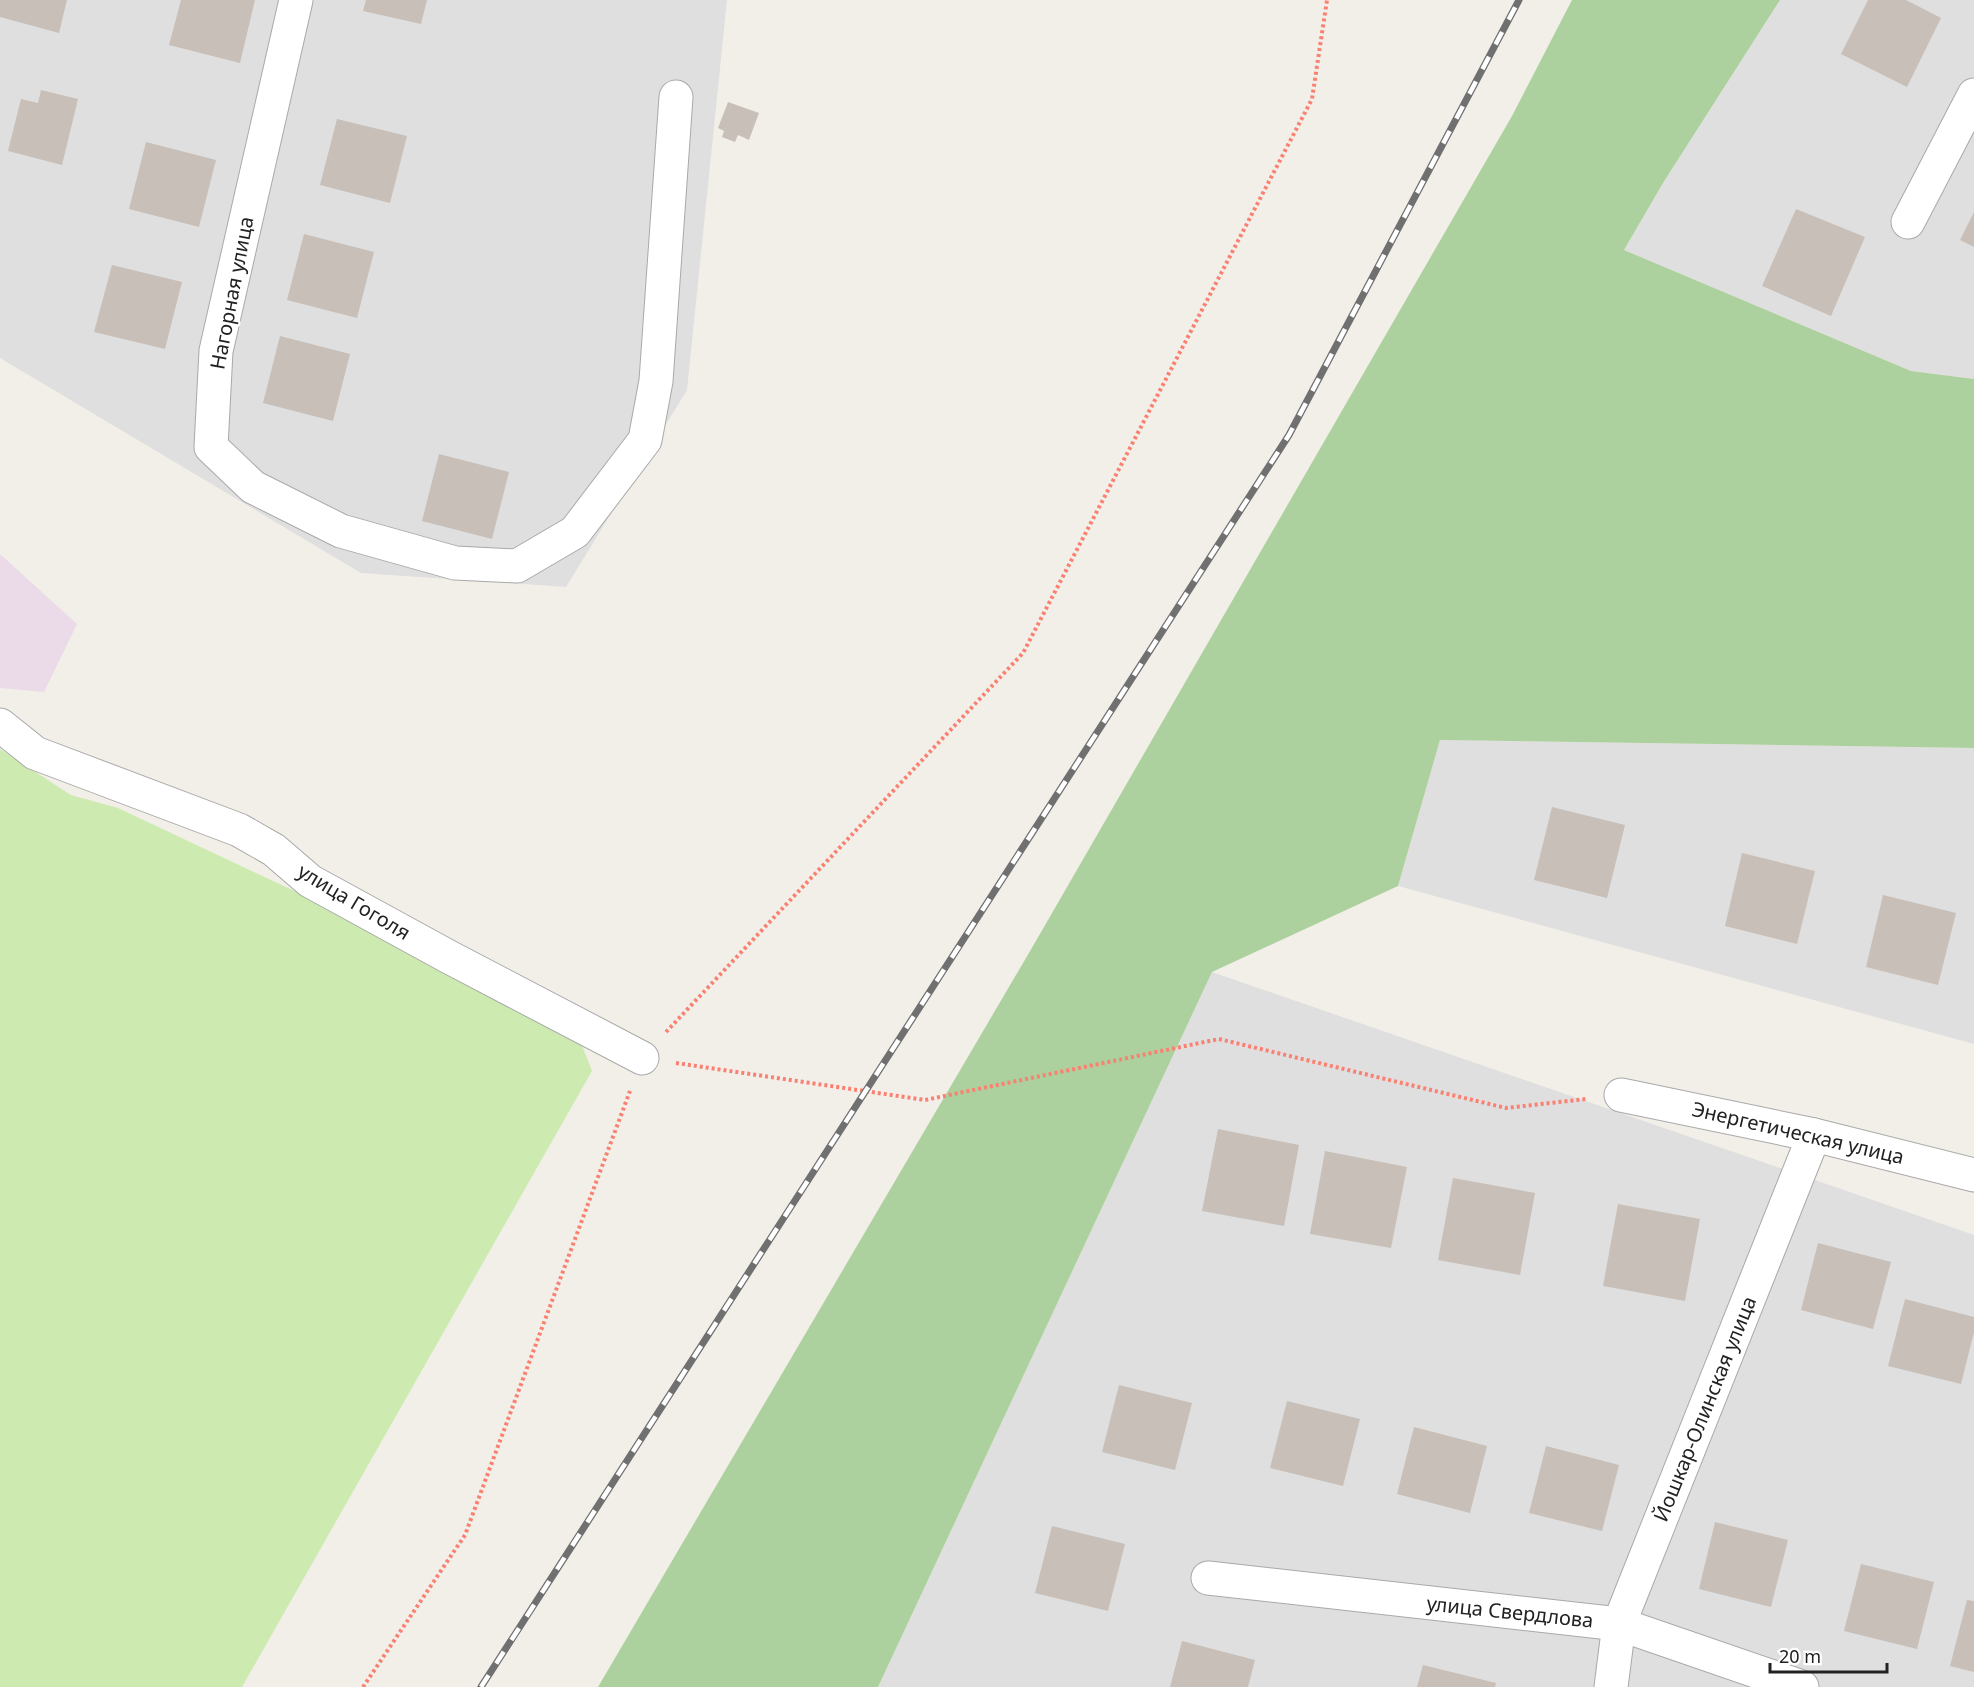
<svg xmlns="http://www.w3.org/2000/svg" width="1974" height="1687" font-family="'Noto Sans',sans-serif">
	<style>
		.residential { fill: #e0dfdf }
		.industrial { fill: #ebdbe8 }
		.grass { fill: #cdebb0 }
		.forest { fill: #add19e }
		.building { fill: #c7bfb8 }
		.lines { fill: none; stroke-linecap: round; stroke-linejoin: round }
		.minor-casing { stroke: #a9a9a9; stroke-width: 35 }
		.path { stroke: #fa8072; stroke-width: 4; stroke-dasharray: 3 3; stroke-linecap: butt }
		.minor { stroke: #fff; stroke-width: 33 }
		.rail-casing { stroke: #707070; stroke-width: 7 }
		.rail { stroke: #fff; stroke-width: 4.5; stroke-dasharray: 14; stroke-linecap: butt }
		.labels { text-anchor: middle; stroke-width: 4.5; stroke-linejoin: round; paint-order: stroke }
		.street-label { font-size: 20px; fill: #222; stroke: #fff }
	</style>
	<rect width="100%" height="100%" fill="#f2efe9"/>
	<g class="residential">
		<polygon points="0,0 727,0 687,390 566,587 361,573 0,358"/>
		<polygon points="1780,0 1974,0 1974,379 1911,371 1624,250 1663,183"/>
		<polygon points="1440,740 1974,748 1974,1044 1398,886"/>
		<polygon points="1212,972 1974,1235 1974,1687 878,1687"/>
	</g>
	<polygon class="industrial" points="0,554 77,624 44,692 0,688"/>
	<polygon class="grass" points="0,749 71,795 118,808 573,1022 592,1071 242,1687 0,1687"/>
	<polygon class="forest" points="1572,0 1780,0 1663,183 1624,250 1911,371 1974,379 1974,748 1440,740 1398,886 1212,972 878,1687 598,1687 1033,946 1512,116"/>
	<g class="building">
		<polygon points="0,0 67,0 59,33 0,17"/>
		<polygon points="181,0 255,0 240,63 169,45"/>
		<polygon points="366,0 427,0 421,24 363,11"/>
		<polygon points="1868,0 1906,0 1941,18 1907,87 1841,54"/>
		<polygon points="41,90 78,99 62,165 8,151 21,99 38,103"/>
		<polygon points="728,102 759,113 749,140 738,135 735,142 722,137 724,131 718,128"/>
		<polygon points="337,119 407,136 390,203 320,185"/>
		<polygon points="146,142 216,160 199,227 129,209"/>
		<polygon points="1796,209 1865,237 1831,316 1762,286"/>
		<polygon points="1974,212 1974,247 1960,240"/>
		<polygon points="304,234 374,252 357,318 287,300"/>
		<polygon points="112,265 182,282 165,349 94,332"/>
		<polygon points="280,336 350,354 333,421 263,403"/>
		<polygon points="439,454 509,472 492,539 422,521"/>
		<polygon points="1552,807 1625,825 1607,898 1534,880"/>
		<polygon points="1742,853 1815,871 1797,944 1725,926"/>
		<polygon points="1883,895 1956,913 1938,985 1866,967"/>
		<polygon points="1218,1129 1299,1145 1284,1226 1202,1211"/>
		<polygon points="1325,1151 1407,1167 1391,1248 1310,1234"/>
		<polygon points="1453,1178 1535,1193 1520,1275 1438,1260"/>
		<polygon points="1618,1204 1700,1219 1685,1301 1603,1286"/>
		<polygon points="1818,1243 1891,1262 1873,1329 1801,1310"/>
		<polygon points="1905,1299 1974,1317 1974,1332 1961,1384 1888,1366"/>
		<polygon points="1119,1385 1192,1403 1175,1470 1102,1452"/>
		<polygon points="1287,1401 1360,1419 1343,1486 1270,1468"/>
		<polygon points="1414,1427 1487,1446 1470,1513 1397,1494"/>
		<polygon points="1546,1446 1619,1465 1602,1531 1529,1513"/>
		<polygon points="1715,1522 1788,1540 1771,1607 1699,1589"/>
		<polygon points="1052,1526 1125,1544 1108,1611 1035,1593"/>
		<polygon points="1861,1564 1934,1582 1917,1649 1844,1631"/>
		<polygon points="1967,1600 1974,1601 1974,1672 1950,1666"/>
		<polygon points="1182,1641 1255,1660 1248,1687 1170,1687"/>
		<polygon points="1423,1665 1496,1683 1495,1687 1417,1687"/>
	</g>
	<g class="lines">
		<defs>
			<g id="minor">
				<polyline points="296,0 216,351 211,447 253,487 341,531 455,563 517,566 575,532 645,440 656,381 676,97"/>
				<polyline points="1908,222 1974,95"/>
				<polyline points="0,725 35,753 239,830 274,850 310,881 449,957 642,1058"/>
				<polyline points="1621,1095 1814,1135 1974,1175"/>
				<polyline points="1208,1578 1619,1624 1802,1687"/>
				<polyline points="1611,1687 1619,1624 1814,1135"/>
			</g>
		</defs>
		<use href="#minor" class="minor-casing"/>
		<g class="path">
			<polyline points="666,1032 1023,653 1312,99 1327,0"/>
			<polyline points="676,1063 925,1100 1219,1039 1506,1108 1586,1099"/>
			<polyline points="363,1687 465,1535 630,1091"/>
		</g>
		<use href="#minor" class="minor"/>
		<defs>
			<polyline id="rail" points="481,1687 1289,435 1519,0"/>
		</defs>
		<use href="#rail" class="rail-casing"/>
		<use href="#rail" class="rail"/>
	</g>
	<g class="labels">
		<g class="street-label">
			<text transform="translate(232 293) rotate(-79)" y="7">Нагорная улица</text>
			<text transform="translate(354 902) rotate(31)" y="7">улица Гоголя</text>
			<text transform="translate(1798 1133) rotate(13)" y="7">Энергетическая улица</text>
			<text transform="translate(1705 1409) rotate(-68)" y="7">Йошкар-Олинская улица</text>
			<text transform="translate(1510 1612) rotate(6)" y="7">улица Свердлова</text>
		</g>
	</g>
	<path d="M1770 1663v9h117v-9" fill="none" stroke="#222222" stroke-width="3"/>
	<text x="1779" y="1663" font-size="18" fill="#222222" stroke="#ffffff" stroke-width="4.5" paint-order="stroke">20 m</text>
</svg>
